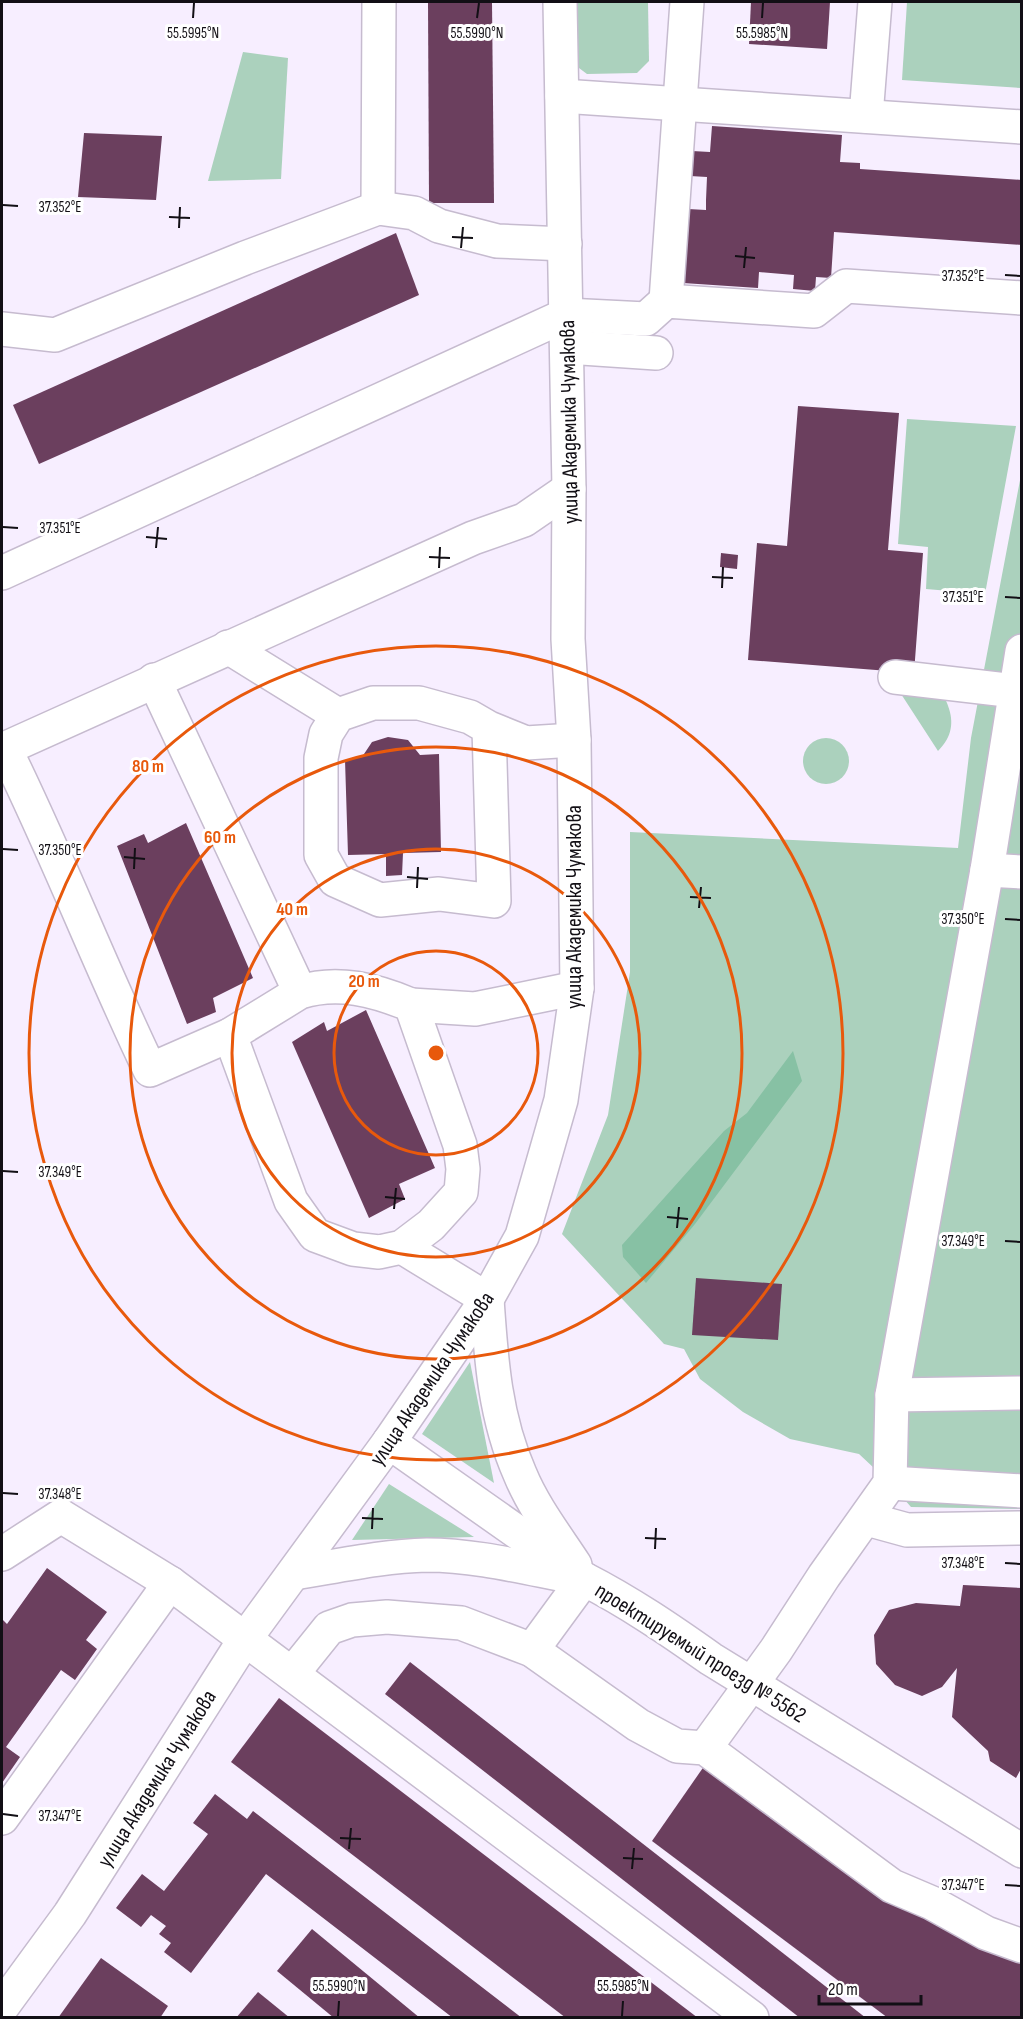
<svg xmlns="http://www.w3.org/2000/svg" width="1023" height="2019" font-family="'Sofia Sans Condensed',sans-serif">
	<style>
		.green { fill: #abd1bd }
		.forest { fill: #87c1a4 }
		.building { fill: #6b3f5e }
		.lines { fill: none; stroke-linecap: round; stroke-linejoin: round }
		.minor-casing { stroke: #c6bbcf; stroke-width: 36 }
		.minor { stroke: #fff; stroke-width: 33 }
		.ticks { fill: none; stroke: #120f15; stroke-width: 2 }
		.ring { fill: none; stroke: #e8590c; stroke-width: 3 }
		.labels { text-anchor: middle; stroke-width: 6; stroke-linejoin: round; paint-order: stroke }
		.street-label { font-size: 22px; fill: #120f15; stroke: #fff }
		.ticks-label { font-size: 15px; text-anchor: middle; fill: #120f15; stroke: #fff; stroke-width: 6; stroke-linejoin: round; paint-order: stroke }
		.centre { fill: #e8590c; stroke: #fff; stroke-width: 3 }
		.ring-label { font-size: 18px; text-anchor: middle; font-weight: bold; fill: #e8590c; stroke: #fff; stroke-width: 6; stroke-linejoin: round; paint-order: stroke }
	</style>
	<rect width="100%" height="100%" fill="#f7eeff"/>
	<g class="green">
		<polygon points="575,2 648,2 649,61 637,73 587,74 575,65"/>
		<polygon points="907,2 1021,2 1021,88 902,80"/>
		<polygon points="243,52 288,58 281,179 208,181"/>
		<polygon points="907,419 1016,426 985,594 926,589 928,547 898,544"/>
		<polygon points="1021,475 1021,1509 911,1507 890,1483 859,1454 790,1439 743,1412 700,1379 684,1349 664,1344 562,1234 608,1115 630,972 630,832 958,848 971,738"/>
		<path d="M922 664C941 690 968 722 938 751L892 680Z"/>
		<circle cx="826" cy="761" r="23"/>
		<polygon points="470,1362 494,1483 422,1434"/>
		<polygon points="389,1484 474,1537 352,1540"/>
	</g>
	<polygon class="forest" points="793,1051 802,1081 695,1224 646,1283 623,1257 622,1245 724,1131 747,1113"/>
	<g class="building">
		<polygon points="428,2 492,2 494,203 429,203"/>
		<polygon points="751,2 830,2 827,49 749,44"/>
		<polygon points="712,126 842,135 840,162 860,163 860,169 1022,180 1022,245 834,232 831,278 816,277 815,291 793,289 794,275 759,272 758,288 683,283 688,209 706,210 706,200 707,177 690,176 692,151 710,152"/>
		<polygon points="84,133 162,136 156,200 78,197"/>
		<polygon points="396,233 419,295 39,464 13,405"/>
		<polygon points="798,406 899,413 888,550 923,553 914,673 748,660 757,543 787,546"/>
		<polygon points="721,553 738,555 737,569 720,567"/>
		<polygon points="388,737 408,740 420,755 439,754 441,852 403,853 402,875 386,876 386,854 348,855 345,760 362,757 372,742"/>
		<polygon points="186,823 253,978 213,998 216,1012 187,1024 117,846 144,834 148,843"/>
		<polygon points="366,1010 435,1168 399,1184 405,1199 369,1218 292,1042 324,1022 327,1031"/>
		<polygon points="696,1278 782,1284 778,1340 692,1335"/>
		<polygon points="47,1568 107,1612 86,1640 97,1649 75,1680 61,1670 6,1747 20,1757 2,1783 2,1619 7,1624"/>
		<polygon points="963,1585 1022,1588 1022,1767 1016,1778 990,1761 988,1751 952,1717 957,1668 942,1687 922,1696 895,1685 876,1664 874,1635 889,1610 916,1603 960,1606"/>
		<polygon points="410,1662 866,2018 800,2018 385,1694"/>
		<polygon points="279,1698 698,2018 566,2018 231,1762"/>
		<polygon points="707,1762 1022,1958 1022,2018 888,2018 652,1841"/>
		<polygon points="215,1794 247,1819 253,1811 522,2018 453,2018 266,1874 191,1973 164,1952 171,1943 159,1934 166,1926 151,1915 141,1927 116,1908 142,1874 164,1891 208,1834 193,1823"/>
		<polygon points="312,1929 420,2018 334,2018 277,1971"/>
		<polygon points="101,1958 168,2006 160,2018 58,2018"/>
		<polygon points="258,1992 290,2018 236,2018"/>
	</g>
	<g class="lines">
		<defs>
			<g id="minor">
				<polyline points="562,96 1022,127"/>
				<polyline points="866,116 875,2"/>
				<polyline points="378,208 379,2"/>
				<polyline points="666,301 687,2"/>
				<polyline points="2,329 55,335 245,258 378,208 414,213 439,226 497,241 565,244"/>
				<polyline points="567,347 656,353"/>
				<polyline points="2,573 566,315 646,319 666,301 814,311 846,286 1022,298"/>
				<polyline points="228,647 338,715"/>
				<polyline points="895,677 1015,691"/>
				<path d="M154 680 300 992C338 980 375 990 411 1005L460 1145 463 1169 461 1192 431 1225 402 1247 379 1252 353 1249 315 1235 291 1201 230 1035 300 992"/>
				<polyline points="489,728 494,901 439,894 380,900 335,880 321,855 321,758 326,734 338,715 373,703 419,703 470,717 489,728 526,743 574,740"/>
				<path d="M5 749C57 854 99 964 150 1070L230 1035"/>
				<polyline points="2,750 473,538 524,520 569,489"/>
				<polyline points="987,870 1022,872"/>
				<polyline points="411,1005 475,1009 577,988"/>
				<polyline points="402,1247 487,1299"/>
				<path d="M487 1299C491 1359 495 1418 520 1474 533 1506 556 1536 575 1565"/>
				<polyline points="892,1395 1022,1393"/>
				<path d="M389 1442 584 1579C629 1602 670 1630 711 1659L1022 1851"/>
				<polyline points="890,1483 1022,1491"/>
				<polyline points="867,1519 907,1530 1022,1528"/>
				<polyline points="2,1554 61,1516 170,1583 752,2018"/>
				<path d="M294 1573C338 1566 382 1556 427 1555 476 1555 526 1568 574 1577"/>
				<polyline points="532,1650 584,1579"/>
				<polyline points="292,1674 329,1628 352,1620 387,1617 461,1623 532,1650 638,1725 677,1746 705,1748 892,1886 932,1903 986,1933 1022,1946"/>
				<polyline points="705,1748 776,1650 824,1576 890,1483 892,1395 987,870 1022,651"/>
				<polyline points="2,1818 170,1583"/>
				<polyline points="2,2007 70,1914 245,1639 389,1442 487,1299 522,1236 561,1100 577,988 574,740 568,639 569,489 560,2"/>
			</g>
		</defs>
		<use href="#minor" class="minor-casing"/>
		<use href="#minor" class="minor"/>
	</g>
	<path class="ticks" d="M193 18 194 3M477 18 479 3M762 18 763 3M3 205 18 206M169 217 190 218M179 228 180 207M452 237 473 238M461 248 463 227M735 256 755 258M744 268 746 247M1005 275 1020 276M3 527 18 528M146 537 167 539M156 548 158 527M429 557 450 558M439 568 440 547M712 577 733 578M722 588 723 567M1005 597 1020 598M3 849 18 850M124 857 145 859M134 869 135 848M407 877 428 879M417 888 418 867M690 897 711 898M699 908 701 887M1005 919 1020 920M3 1171 18 1172M385 1197 405 1199M394 1209 396 1188M667 1217 688 1219M677 1228 679 1207M1005 1241 1020 1242M3 1493 18 1494M362 1518 383 1519M372 1529 373 1508M645 1538 666 1539M655 1549 656 1528M1005 1563 1020 1564M3 1814 18 1816M340 1838 361 1839M349 1849 351 1828M623 1858 643 1859M632 1869 634 1848M1005 1885 1020 1886M338 2016 339 2001M622 2016 623 2001"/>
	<g class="ring">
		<circle cx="436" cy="1053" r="102"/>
		<circle cx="436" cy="1053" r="204"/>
		<circle cx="436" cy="1053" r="306"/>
		<circle cx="436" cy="1053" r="407"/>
	</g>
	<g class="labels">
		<g class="street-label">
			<text transform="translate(568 422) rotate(-91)" y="8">улица Академика Чумакова</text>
			<text transform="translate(573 907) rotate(-90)" y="8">улица Академика Чумакова</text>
			<text transform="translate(431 1378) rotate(-56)" y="8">улица Академика Чумакова</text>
			<text transform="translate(701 1652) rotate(32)" y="8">проектируемый проезд № 5562</text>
			<text transform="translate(156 1778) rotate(-58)" y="8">улица Академика Чумакова</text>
		</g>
	</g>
	<g class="ticks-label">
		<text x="193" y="38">55.5995°N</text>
		<text x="477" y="38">55.5990°N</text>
		<text x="762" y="38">55.5985°N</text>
		<text x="60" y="212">37.352°E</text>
		<text x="963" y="281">37.352°E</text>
		<text x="60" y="533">37.351°E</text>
		<text x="963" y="602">37.351°E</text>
		<text x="60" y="855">37.350°E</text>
		<text x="963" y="924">37.350°E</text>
		<text x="60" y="1177">37.349°E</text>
		<text x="963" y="1246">37.349°E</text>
		<text x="60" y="1499">37.348°E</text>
		<text x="963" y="1568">37.348°E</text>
		<text x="60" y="1821">37.347°E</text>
		<text x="963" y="1890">37.347°E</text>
		<text x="339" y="1991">55.5990°N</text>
		<text x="623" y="1991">55.5985°N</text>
	</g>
	<circle cx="436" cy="1053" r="9" class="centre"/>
	<g class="ring-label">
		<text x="148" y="772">80 m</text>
		<text x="220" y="843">60 m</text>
		<text x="292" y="915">40 m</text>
		<text x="364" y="987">20 m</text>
	</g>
	<rect width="1023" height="2019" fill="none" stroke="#120f15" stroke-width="6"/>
	<path d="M819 1995v9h102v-9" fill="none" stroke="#120f15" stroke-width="3"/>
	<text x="828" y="1995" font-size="18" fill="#120f15" stroke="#ffffff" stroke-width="4.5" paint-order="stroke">20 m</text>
</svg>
